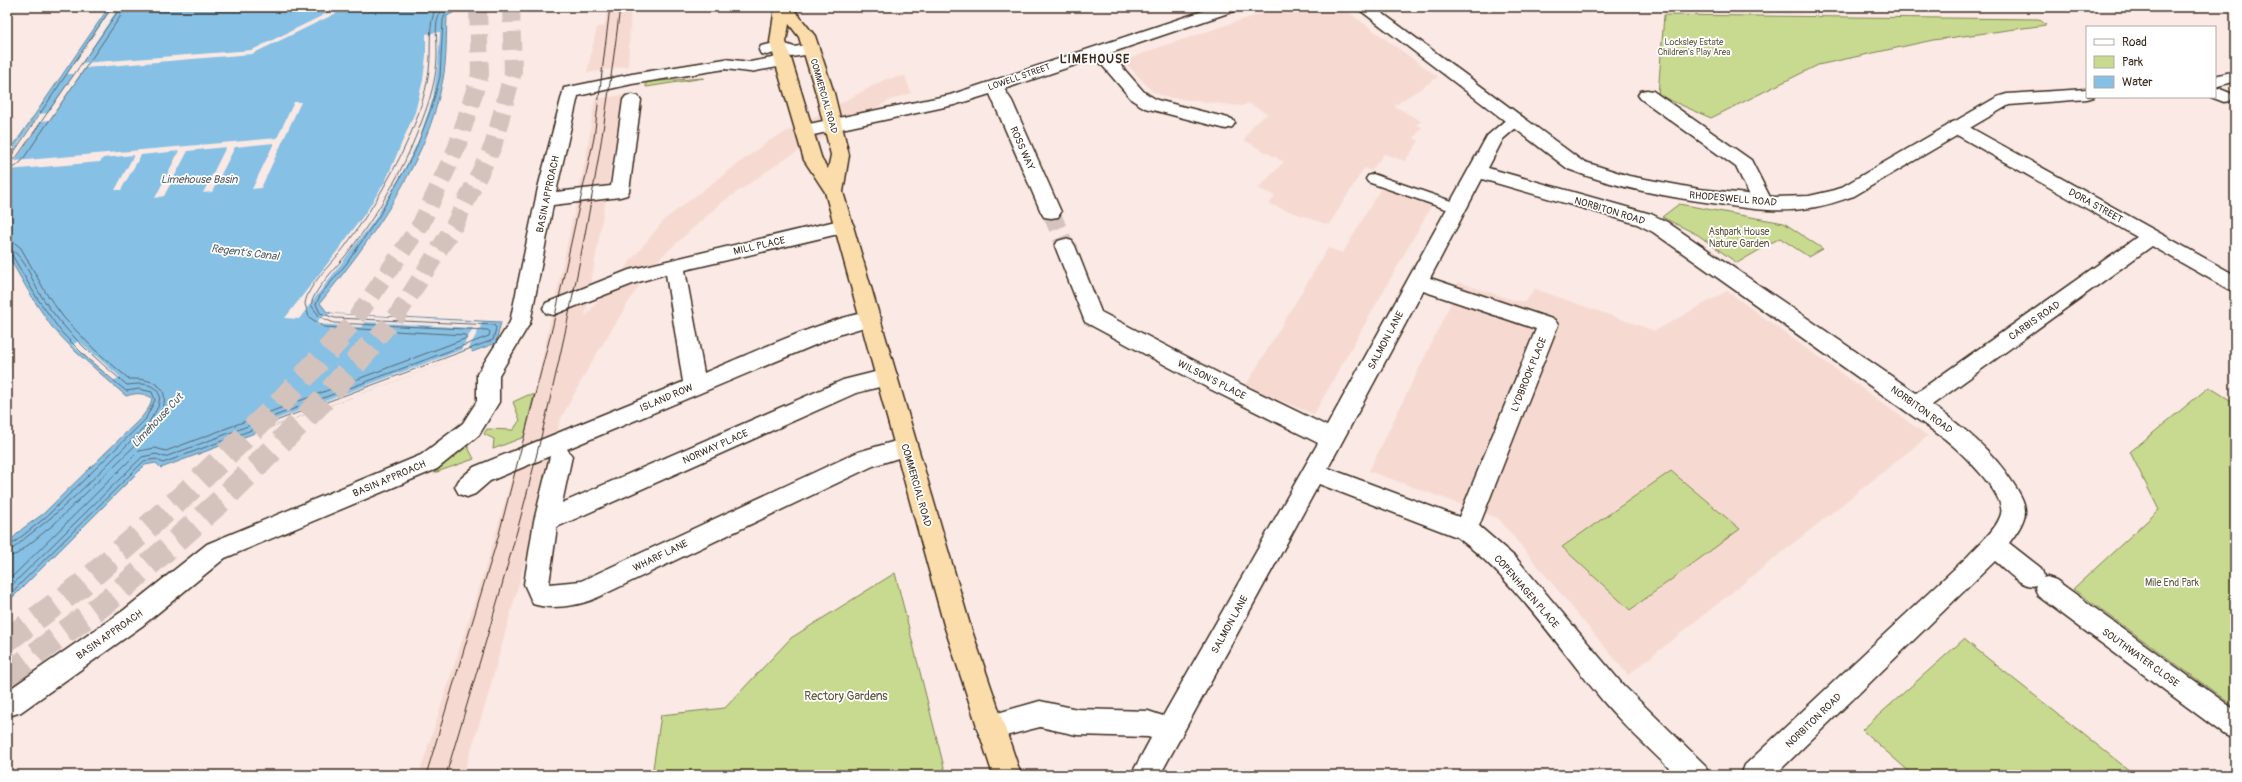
<svg xmlns="http://www.w3.org/2000/svg" width="2242" height="782" font-family="Pangolin,sans-serif">
	<style>
		.built { fill: #f6dad1 }
		.green { fill: #c7da8f; stroke: #818256 }
		.water { fill: #86c0e5; stroke: #688495 }
		.pier { fill: #fae9e4 }
		.lines { fill: none; stroke-linecap: round; stroke-linejoin: round }
		.shore { stroke: #59666e; stroke-width: 1 }
		.minor-tunnel { stroke: #d4c3bc; stroke-width: 18; stroke-dasharray: 18 9; stroke-linecap: butt }
		.trunk-tunnel-far1 { stroke: #d4c3bc; stroke-width: 18; stroke-dasharray: 18 9; stroke-linecap: butt }
		.trunk-tunnel { stroke: #d4c3bc; stroke-width: 24; stroke-dasharray: 24 12; stroke-linecap: butt }
		.pedestrian-casing { stroke: #3b2a1e; stroke-width: 3 }
		.minor-casing { stroke: #3b2a1e; stroke-width: 3 }
		.tertiary-casing { stroke: #3b2a1e; stroke-width: 3 }
		.trunk-casing { stroke: #3b2a1e; stroke-width: 3 }
		.pedestrian { fill: #fff; fill-rule: evenodd }
		.minor { fill: #fff; fill-rule: evenodd }
		.tertiary { fill: #fff; fill-rule: evenodd }
		.trunk { fill: #faddab; fill-rule: evenodd }
		.tram { stroke: #3b2a1e; stroke-width: 1 }
		.labels { text-anchor: middle; stroke-width: 3.5; stroke-linejoin: round; paint-order: stroke }
		.far-park-label { font-size: 9px; fill: #5e563a; stroke: #fff }
		.far-street-label { font-size: 9px; fill: #3b2a1e; stroke: #fff }
		.street-label { font-size: 10px; fill: #3b2a1e; stroke: #fff }
		.park-label { font-size: 10px; fill: #5e563a; stroke: #fff }
		.water-label { font-size: 11px; font-style: italic; fill: #555e64; stroke: #fff }
		.far-district-label { font-size: 12px; font-weight: bold; letter-spacing: 1px; fill: #3b2a1e; stroke: #fff }
		.near-park-label { font-size: 12px; fill: #5e563a; stroke: #fff }
	</style>
	<rect width="100%" height="100%" fill="#fae9e4"/>
	<filter id="ink" filterUnits="userSpaceOnUse"><feTurbulence type="fractalNoise" baseFrequency=".025" numOctaves="2"/><feDisplacementMap in="SourceGraphic" scale="8" xChannelSelector="R" yChannelSelector="G"/><feConvolveMatrix kernelMatrix="1 2 1 2 8 2 1 2 1" color-interpolation-filters="sRGB"/></filter>
	<g filter="url(#ink)">
		<g class="built">
			<polygon points="607,7 631,7 628,66 587,73 597,27 605,26"/>
			<polygon points="1293,7 1341,7 1438,77 1394,106 1421,121 1416,125 1422,127 1414,138 1419,141 1405,161 1384,154 1371,171 1364,168 1329,225 1269,204 1275,196 1258,188 1284,162 1244,140 1255,123 1268,114 1248,103 1242,106 1232,105 1165,97 1152,91 1124,61 1157,48 1260,14"/>
			<polygon points="905,76 911,93 890,100 785,159 721,203 661,257 636,290 591,363 560,420 537,517 487,699 463,775 419,775 489,557 529,419 586,158 595,99 624,95 585,317 665,219 767,142 886,79"/>
			<polygon points="1381,188 1432,205 1314,414 1245,387 1328,248 1343,253"/>
			<polygon points="1458,282 1516,301 1526,301 1535,289 1655,331 1727,291 1928,436 1628,675 1498,518 1369,471 1449,307"/>
		</g>
		<g class="green">
			<polygon points="1664,15 2039,19 2046,25 1933,40 1818,65 1711,118 1658,95"/>
			<polygon points="704,78 646,87 646,82"/>
			<polygon points="1679,204 1784,223 1823,249 1809,257 1780,238 1737,263 1698,235 1662,217"/>
			<polygon points="2209,387 2235,403 2235,707 2073,589 2159,510 2130,452"/>
			<polygon points="528,395 534,395 524,437 493,449 494,439 484,434 487,429 513,430 520,420 513,402"/>
			<polygon points="466,443 474,459 434,473"/>
			<polygon points="1671,471 1740,529 1630,610 1562,547"/>
			<polygon points="895,573 946,775 652,775 661,715 725,708 791,638"/>
			<polygon points="1964,639 1986,657 2135,775 1913,775 1862,730"/>
		</g>
		<path class="water" d="M109 7H492L458 10 447 16C446 37 447 58 443 79 427 164 372 238 320 303L327 312 336 314 501 322 496 343 161 468 156 463 145 465 7 603V544L22 529 43 514 142 417 150 406 152 398C142 392 136 393 126 396L76 352 52 327 33 299 7 254V155Z"/>
		<g class="pier">
			<polygon points="113,7 119,7 82,63 252,50 340,7 343,10 252,54 85,68 50,120 42,121 15,161 277,138 294,102 301,102 261,188 252,189 274,143 235,147 212,192 203,193 226,147 188,151 164,196 155,198 179,151 141,155 121,190 115,190 134,155 103,158 100,162 8,170 11,167 7,167 7,160 39,114 48,113 74,74 67,74"/>
			<polygon points="440,32 438,65 433,98 419,139 404,170 375,219 299,319 285,318 338,250 366,212 386,180 415,112 423,80 426,56 426,34"/>
			<polygon points="332,313 336,314 483,322 470,346 472,353 266,429 266,423 461,350 473,328 365,322 361,327 316,324 320,318"/>
			<polygon points="79,341 120,377 113,381 72,345"/>
		</g>
		<g class="lines">
			<g class="shore">
				<polyline points="7,157 12,155 112,7"/>
				<polyline points="7,162 16,158 116,14 117,7"/>
				<polyline points="7,168 15,167 21,162 120,17 123,7"/>
				<path d="M7 242 15 243 21 248 46 293 64 318 95 350 129 379C168 378 173 398 153 428L53 525 17 554 7 557"/>
				<path d="M7 248C25 254 31 280 40 294 62 330 95 358 127 385 140 384 154 381 160 396L158 407 148 424C109 462 72 503 29 535 21 541 17 548 7 551"/>
				<polyline points="7,253 12,255 37,298 62,333 88,359 126,391 139,389 152,392 155,400 145,420 46,517 11,545 7,546"/>
				<path d="M7 582 139 451 155 448 166 451 467 338 465 335 324 327 309 317 305 304C307 285 334 262 346 245 362 223 377 200 390 176 408 143 424 107 429 70 432 49 427 27 436 7"/>
				<path d="M7 590 142 457 156 454 165 457 489 336 490 332 488 330 334 323 320 317 311 305C314 288 342 262 353 246 375 216 395 184 410 150 423 119 438 85 437 50 437 35 433 20 444 7"/>
				<polyline points="7,597 144,461 156,459 163,463 493,340 496,328 494,325 335,318 320,313 316,304 321,294 347,263 379,216 415,151 432,106 440,77 443,20 446,12 456,7"/>
			</g>
			<polyline class="minor-tunnel" points="1051,212 1065,246"/>
			<g class="trunk-tunnel-far1">
				<polyline points="339,338 352,324 421,224 457,147 480,74 478,7"/>
				<polyline points="377,338 398,314 454,226 493,146 513,72 511,7"/>
			</g>
			<g class="trunk-tunnel">
				<polyline points="7,640 83,584 183,496 281,402 340,337"/>
				<polyline points="7,675 110,599 222,500 323,400 378,337"/>
			</g>
			<defs>
				<polygon id="pedestrian" points="1373,174 1451,201 1453,204 1451,207 1446,209 1368,182 1366,179 1368,176"/>
				<g id="minor">
					<polygon points="1215,7 1239,7 1237,10 1110,53 1144,92 1157,100 1232,119 1235,123 1232,127 1226,129 1145,108 1132,100 1096,58 1004,89 1012,101 1061,212 1058,217 1051,218 1044,217 1041,212 990,94 954,105 804,137 798,135 795,131 798,127 804,125 950,95"/>
					<polygon points="780,42 794,47 811,44 817,45 819,49 817,53 792,57 778,52 767,55 761,54 759,50 761,46"/>
					<polygon points="783,56 789,57 791,61 789,65 750,72 725,69 632,84 578,96 556,192 611,186 623,100 626,96 632,95 638,96 641,100 629,191 627,195 620,197 553,205 530,323 499,375 499,402 479,435 437,469 225,558 142,626 21,712 12,715 7,714 7,691 124,610 207,544 421,455 463,423 477,401 477,374 510,322 538,188 564,88 632,74 725,59 750,62"/>
					<polygon points="2215,87 2230,93 2233,97 2230,101 2224,102 2211,97 2215,97"/>
					<polygon points="1647,90 1653,91 1751,160 1773,203 1770,208 1763,209 1756,208 1736,167 1641,99 1638,95 1641,91"/>
					<path d="M1515 115 1521 117 1524 121 1503 139 1488 168 1651 214 1667 222 1916 393 2137 237 1950 131 1947 127 1950 123 1956 121 1962 123 2235 275V291L2228 289 2152 246 1932 405C1964 428 1992 450 2013 483 2018 491 2025 501 2025 511 2025 522 2015 535 2009 543L2041 568 2044 576 2043 578 2047 577 2056 580 2235 710V739L2225 735 2038 596 2035 588 2036 585C2023 590 2004 568 1995 561L1775 775H1741L1745 765 1968 556C1979 544 1997 529 2001 514 2006 494 1960 451 1945 439L1653 232 1637 224 1482 179 1430 278 1555 320 1558 325 1479 526 1516 558 1623 685 1705 765 1709 775H1676C1652 751 1625 727 1603 701 1558 647 1514 579 1457 537L1319 484 1160 775H1131L1151 738 1148 737 1077 735 1040 727 990 740 980 736 976 727 980 718 1040 701 1077 709 1148 711 1163 716 1318 443 1210 389 1085 322 1055 246 1058 241 1065 239 1072 241 1075 246 1101 312 1226 377 1327 426 1487 136 1509 117ZM1423 291 1536 329 1459 517 1328 468Z"/>
					<path d="M844 219 851 221 854 226 851 231 685 270 704 373C734 361 854 305 878 313L881 318 878 323 841 334 567 449 572 456 562 503 843 380 887 369 895 371 898 377 895 383 856 393 557 527 549 584 581 581 858 452 906 438 914 441 917 447 914 453 873 466 592 600C575 606 550 610 533 604L524 584 534 521 550 456 490 481 475 494 467 497 459 494 455 487 459 480 474 467 683 382 666 274 635 283 553 315 546 313 543 308 546 303 629 270Z"/>
				</g>
				<g id="tertiary">
					<path d="M1356 7H1374L1582 161 1629 176 1699 189 1775 197 1809 196 1831 191 1840 188 1997 97 2007 94 2087 89V97H2094L2087 99 2009 105 1854 196C1839 201 1825 206 1810 208 1780 213 1749 209 1719 204 1667 197 1617 188 1568 169Z"/>
					<polygon points="2235,71 2235,81 2215,87 2215,76"/>
				</g>
				<path id="trunk" d="M775 7H792L815 36 834 93 849 155 843 192 970 625 1021 775H993L944 625 825 192 804 160 775 61 770 42ZM789 24 799 37 816 93 831 155 828 169 822 160 786 42Z"/>
			</defs>
			<use href="#pedestrian" class="pedestrian-casing"/>
			<use href="#minor" class="minor-casing"/>
			<use href="#tertiary" class="tertiary-casing"/>
			<use href="#trunk" class="trunk-casing"/>
			<use href="#pedestrian" class="pedestrian"/>
			<use href="#minor" class="minor"/>
			<use href="#tertiary" class="tertiary"/>
			<use href="#trunk" class="trunk"/>
			<g class="tram">
				<polyline points="426,775 499,534 553,325 594,138 610,7"/>
				<path d="M446 775C470 694 495 613 517 531 563 359 599 184 620 7"/>
			</g>
		</g>
	</g>
	<g class="labels">
		<g class="far-park-label">
			<text x="1694" y="45">Locksley Estate<tspan x="1694" dy="10">Children's Play Area</tspan></text>
		</g>
		<g class="far-street-label">
			<text transform="translate(1019 77) rotate(-19)" y="3">LOWELL STREET</text>
			<text transform="translate(824 96) rotate(74)" y="3">COMMERCIAL ROAD</text>
		</g>
		<g class="street-label">
			<text transform="translate(1023 148) rotate(66)" y="4">ROSS WAY</text>
			<text transform="translate(547 194) rotate(-78)" y="4">BASIN APPROACH</text>
			<text transform="translate(1733 198) rotate(5)" y="4">RHODESWELL ROAD</text>
			<text transform="translate(2096 205) rotate(29)" y="4">DORA STREET</text>
			<text transform="translate(1610 210) rotate(17)" y="4">NORBITON ROAD</text>
			<text transform="translate(759 245) rotate(-13)" y="4">MILL PLACE</text>
			<text transform="translate(2034 320) rotate(-35)" y="4">CARBIS ROAD</text>
			<text transform="translate(1385 340) rotate(-62)" y="4">SALMON LANE</text>
			<text transform="translate(1528 374) rotate(-68)" y="4">LYDBROOK PLACE</text>
			<text transform="translate(1212 379) rotate(27)" y="4">WILSON'S PLACE</text>
			<text transform="translate(666 397) rotate(-23)" y="4">ISLAND ROW</text>
			<text transform="translate(1922 409) rotate(36)" y="4">NORBITON ROAD</text>
			<text transform="translate(715 446) rotate(-24)" y="4">NORWAY PLACE</text>
			<text transform="translate(389 478) rotate(-23)" y="4">BASIN APPROACH</text>
			<text transform="translate(917 485) rotate(74)" y="4">COMMERCIAL ROAD</text>
			<text transform="translate(660 555) rotate(-26)" y="4">WHARF LANE</text>
			<text transform="translate(1527 591) rotate(49)" y="4">COPENHAGEN PLACE</text>
			<text transform="translate(1229 624) rotate(-61)" y="4">SALMON LANE</text>
			<text transform="translate(109 634) rotate(-35)" y="4">BASIN APPROACH</text>
			<text transform="translate(2141 657) rotate(36)" y="4">SOUTHWATER CLOSE</text>
			<text transform="translate(1813 720) rotate(-44)" y="4">NORBITON ROAD</text>
		</g>
		<g class="park-label">
			<text x="1739" y="235">Ashpark House<tspan x="1739" dy="12">Nature Garden</tspan></text>
			<text x="2172" y="586">Mile End Park</text>
		</g>
		<g class="water-label">
			<text x="199" y="183">Limehouse Basin</text>
			<text transform="translate(245 252) rotate(7)" y="4">Regent's Canal</text>
			<text transform="translate(157 420) rotate(-47)" y="4">Limehouse Cut</text>
		</g>
		<g class="far-district-label">
			<text x="1095" y="63">LIMEHOUSE</text>
		</g>
		<g class="near-park-label">
			<text x="846" y="700">Rectory Gardens</text>
		</g>
	</g>
	<rect width="2242" height="782" fill="none" stroke="#fff" stroke-width="24"/>
	<rect x="12" y="12" width="2218" height="758" fill="none" stroke="#3b2a1e" stroke-width="1.5" filter="url(#ink)"/>
	<rect x="2086" y="26" width="130" height="72" fill="#ffffff" stroke="#b1aaa5"/>
	<rect x="2094" y="39" width="20" height="6" fill="#ffffff" stroke="#b1aaa5"/>
	<text x="2122" y="46" font-size="12" fill="#3b2a1e">Road</text>
	<rect x="2094" y="56" width="20" height="12" fill="#c7da8f" stroke="#b1aaa5"/>
	<text x="2122" y="66" font-size="12" fill="#3b2a1e">Park</text>
	<rect x="2094" y="76" width="20" height="12" fill="#86c0e5" stroke="#b1aaa5"/>
	<text x="2122" y="86" font-size="12" fill="#3b2a1e">Water</text>
</svg>
